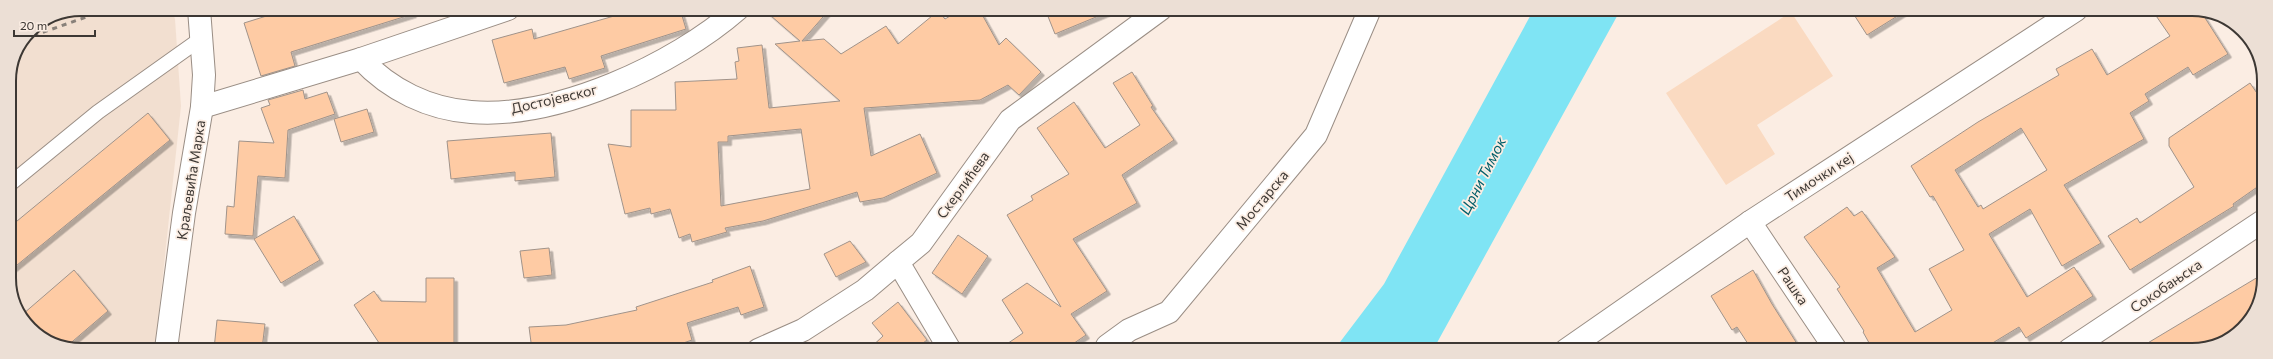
<svg xmlns="http://www.w3.org/2000/svg" width="2273" height="359" font-family="Commissioner,sans-serif">
	<style>
		.built { fill: #f2dfd0 }
		.green { fill: #fadac1 }
		.water { fill: #7fe4f4 }
		.building { fill: #fecba4; stroke: #a0938a; fill-rule: evenodd; filter: url(#shadow) }
		.lines { fill: none; stroke-linecap: round; stroke-linejoin: round }
		.service-casing { stroke: #9a8e85; stroke-width: 16 }
		.minor-casing { stroke: #9a8e85; stroke-width: 24 }
		.tertiary-casing { stroke: #9a8e85; stroke-width: 24 }
		.service { stroke: #fff; stroke-width: 14 }
		.minor { stroke: #fff; stroke-width: 22 }
		.tertiary { stroke: #fff; stroke-width: 22 }
		.rail { stroke: #89817a; stroke-width: 3; stroke-dasharray: 5 5; stroke-linecap: butt }
		.labels { text-anchor: middle; stroke-width: 3.5; stroke-linejoin: round; paint-order: stroke }
		.street-label { font-size: 14px; fill: #3d3834; stroke: #fbede3 }
		.water-label { font-size: 15px; font-style: italic; fill: #025f6a; stroke: #fbede3 }
		.rim { fill: none; stroke: #3d3834; stroke-width: 2 }
	</style>
	<defs>
		<filter id="shadow"><feDropShadow dx="3.5" dy="3.5" stdDeviation="0" flood-color="#0004"/></filter>
	</defs>
	<rect width="100%" height="100%" fill="#fbede3"/>
	<polygon class="built" points="81,9 172,9 175,19 181,106 155,349 72,349 34,332 11,296 9,81 15,53 30,30 54,14"/>
	<polygon class="green" points="1791,12 1833,76 1757,125 1775,154 1726,185 1666,93"/>
	<polygon class="water" points="1534,9 1621,9 1433,350 1334,350 1384,284"/>
	<g class="building">
		<polygon points="289,9 412,9 413,14 291,52 295,66 261,76 244,23"/>
		<polygon points="619,9 680,9 686,29 601,56 605,68 569,79 565,67 504,83 492,40 532,29 534,39 621,14"/>
		<path d="M763 9H830L802 41 824 39 841 54 886 26 898 44 938 11 945 19 962 9H979L999 45 1006 38 1041 72 1019 95 1008 85 980 100 864 108 871 156 920 134 937 173 883 198 860 202 857 192 763 221 725 228 727 232 692 242 690 234 679 238 670 209 651 214 650 208 625 214 608 144 631 147V110H676L675 82 737 79 735 62 739 61 737 48 762 45 769 108 840 101 775 44 800 41ZM801 129 810 189 721 206 718 142H728V136Z"/>
		<polygon points="1045,9 1113,9 1113,10 1055,34"/>
		<polygon points="1851,10 1907,10 1867,35"/>
		<path d="M2152 10H2200L2228 54 2193 75 2188 67 2145 94 2149 101 2130 113 2144 139 2064 185 2101 243 2062 266 2030 209 1989 234 2027 297 2074 267 2093 296 2026 338 2019 327 1981 350H1873L1863 332 1864 331 1837 289 1840 287 1804 237 1847 207 1854 216 1862 211 1895 257 1877 268 1915 332 1952 310 1929 269 1964 250 1933 196 1930 197 1911 166 1978 122 2059 75 2056 69 2092 49 2107 75 2170 36ZM2021 128 2047 170 1983 209 1981 205 1978 207 1955 170Z"/>
		<polygon points="1132,72 1153,106 1151,107 1174,140 1122,175 1137,203 1073,239 1107,291 1071,314 1086,335 1064,350 998,350 1023,333 1002,300 1027,283 1061,307 1007,215 1033,200 1031,196 1069,174 1037,128 1074,102 1105,148 1140,125 1113,83"/>
		<polygon points="2250,83 2263,102 2263,183 2233,204 2234,206 2130,270 2108,236 2137,218 2140,223 2194,187 2169,146 2169,138"/>
		<polygon points="303,90 305,99 327,92 335,114 288,130 285,178 258,176 253,236 225,234 227,206 234,207 239,141 274,143 261,108 270,105 268,100"/>
		<polygon points="367,109 374,132 341,142 334,119"/>
		<polygon points="148,113 170,140 11,270 11,226"/>
		<polygon points="551,133 555,177 515,181 515,172 451,179 447,141"/>
		<polygon points="294,216 320,260 281,283 254,239"/>
		<polygon points="958,235 988,256 962,294 932,273"/>
		<polygon points="850,241 866,262 836,277 824,254"/>
		<polygon points="549,248 552,275 524,278 520,251"/>
		<polygon points="750,266 764,307 741,315 738,307 687,323 692,340 663,350 532,350 529,327 566,325 637,310 636,307 713,282 712,280"/>
		<polygon points="74,270 108,311 66,347 34,332 23,314"/>
		<polygon points="1753,270 1772,304 1801,350 1752,350 1737,327 1732,330 1711,296"/>
		<polygon points="2263,274 2263,287 2240,332 2192,350 2136,350"/>
		<polygon points="426,278 454,278 454,350 383,349 354,305 374,291 381,301 426,302"/>
		<polygon points="898,302 927,340 914,350 868,350 883,336 872,323"/>
		<polygon points="217,320 265,324 262,349 214,349"/>
	</g>
	<g class="lines">
		<defs>
			<polyline id="service" points="10,184 98,112 202,38"/>
			<g id="minor">
				<polyline points="361,59 508,9"/>
				<path d="M202 107 361 59C390 90 429 109 471 112 557 119 674 65 738 9"/>
				<polyline points="1750,222 1836,350"/>
				<polyline points="898,262 950,350"/>
				<polyline points="758,350 803,330 865,290 898,262 921,243 1010,120 1161,9"/>
				<polyline points="1105,350 1107,346 1129,330 1169,312 1316,135 1370,9"/>
				<polyline points="1566,350 1750,222 2076,10"/>
				<polyline points="2069,350 2263,221"/>
			</g>
			<polyline id="tertiary" points="166,349 184,213 202,107 204,75 199,9"/>
		</defs>
		<use href="#service" class="service-casing"/>
		<use href="#minor" class="minor-casing"/>
		<use href="#tertiary" class="tertiary-casing"/>
		<use href="#service" class="service"/>
		<use href="#minor" class="minor"/>
		<use href="#tertiary" class="tertiary"/>
		<polyline class="rail" points="24,39 109,9"/>
	</g>
	<g class="labels">
		<g class="street-label">
			<text transform="translate(554 99) rotate(-13)" y="5">Достојевског</text>
			<text transform="translate(1819 177) rotate(-33)" y="5">Тимочки кеј</text>
			<text transform="translate(191 180) rotate(-81)" y="5">Краљевића Марка</text>
			<text transform="translate(963 185) rotate(-54)" y="5">Скерлићева</text>
			<text transform="translate(1262 200) rotate(-50)" y="5">Мостарска</text>
			<text transform="translate(1793 286) rotate(56)" y="5">Рашка</text>
			<text transform="translate(2166 286) rotate(-34)" y="5">Сокобањска</text>
		</g>
		<g class="water-label">
			<text transform="translate(1483 176) rotate(-63)" y="5">Црни Тимок</text>
		</g>
	</g>
	<path d="M0 0H2273V359H0ZM81 16H2192A65 65 0 0 1 2257 81V278A65 65 0 0 1 2192 343H81A65 65 0 0 1 16 278V81A65 65 0 0 1 81 16Z" fill="#ecdfd5" fill-rule="evenodd"/>
	<path class="rim" d="M81 16H2192A65 65 0 0 1 2257 81V278A65 65 0 0 1 2192 343H81A65 65 0 0 1 16 278V81A65 65 0 0 1 81 16Z"/>
	<path d="M14 30v6h81v-6" fill="none" stroke="#3d3834" stroke-width="2"/>
	<text x="20" y="30" font-size="12" fill="#3d3834" stroke="#fbede3" stroke-width="3" paint-order="stroke">20 m</text>
</svg>
